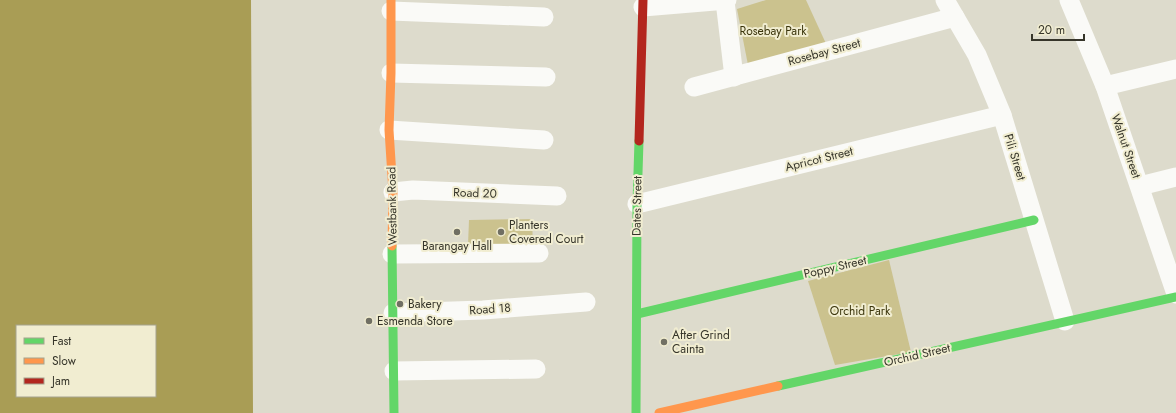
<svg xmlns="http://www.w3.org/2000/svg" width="1176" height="413" font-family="Jost,sans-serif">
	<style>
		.green { fill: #cbc28e }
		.water { fill: #a99d55; fill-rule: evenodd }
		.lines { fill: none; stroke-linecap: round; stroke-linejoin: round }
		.street { stroke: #fafaf7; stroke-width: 19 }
		.fast { stroke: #63d668; stroke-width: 9 }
		.slow { stroke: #ff974d; stroke-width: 9 }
		.jam { stroke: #b3261e; stroke-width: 9 }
		.poi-dot { fill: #706f63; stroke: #f1edd1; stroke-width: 1.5 }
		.labels { text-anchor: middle; stroke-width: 4; stroke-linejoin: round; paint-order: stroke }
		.park-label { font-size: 12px; fill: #3a340b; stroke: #f1edd1 }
		.street-label { font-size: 12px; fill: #36352a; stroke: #f1edd1 }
		.poi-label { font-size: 12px; fill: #36352a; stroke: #f1edd1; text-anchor: start }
	</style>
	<rect width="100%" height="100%" fill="#dddbcc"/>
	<g class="green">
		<polygon points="766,0 806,0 828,48 749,70 737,9"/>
		<polygon points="532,219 533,246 468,245 469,220"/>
		<polygon points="889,260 911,352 835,365 808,281"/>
	</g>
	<path class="water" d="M0 0H251L253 413H0ZM17 326H155V396H17Z"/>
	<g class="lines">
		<g class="street">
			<polyline points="945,0 977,55 1002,115 1065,321"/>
			<polyline points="1069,0 1105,86 1176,294"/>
			<polyline points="725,1 734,77"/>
			<polyline points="643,7 727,0"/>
			<polyline points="391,11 544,17"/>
			<polyline points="391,73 546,77"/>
			<polyline points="1105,86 1176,69"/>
			<polyline points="694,87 955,17"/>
			<polyline points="389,130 544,140"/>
			<polyline points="1140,186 1176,177"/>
			<polyline points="393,192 413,190 557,196"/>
			<polyline points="637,204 1002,115"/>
			<polyline points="392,254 539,253"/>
			<polyline points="393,313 483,310 586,302"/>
			<polyline points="394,371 536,369"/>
		</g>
		<g class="fast">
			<polyline points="392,246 394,413"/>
			<polyline points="637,314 1034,220"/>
			<polyline points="778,386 1176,297"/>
			<polyline points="636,413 637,204 639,141"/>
		</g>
		<g class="slow">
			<polyline points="391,0 391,73 389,130 393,192 392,246"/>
			<polyline points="659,413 778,386"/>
		</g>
		<polyline class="jam" points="639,141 643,0"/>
	</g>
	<g class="poi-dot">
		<circle cx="457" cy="232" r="4"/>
		<circle cx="501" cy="232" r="4"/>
		<circle cx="400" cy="304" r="4"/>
		<circle cx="369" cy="321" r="4"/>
		<circle cx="664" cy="342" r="4"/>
	</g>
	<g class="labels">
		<g class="park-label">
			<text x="773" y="35">Rosebay Park</text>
			<text x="860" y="315">Orchid Park</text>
		</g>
		<g class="street-label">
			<text transform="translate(824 52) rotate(-15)" y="4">Rosebay Street</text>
			<text transform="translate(1126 146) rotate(71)" y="4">Walnut Street</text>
			<text transform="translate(1015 157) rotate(73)" y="4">Pili Street</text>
			<text transform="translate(819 159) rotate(-14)" y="4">Apricot Street</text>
			<text transform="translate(475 193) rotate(2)" y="4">Road 20</text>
			<text transform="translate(392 206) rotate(-91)" y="4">Westbank Road</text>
			<text transform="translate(637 206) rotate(-89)" y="4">Dates Street</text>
			<text transform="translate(835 267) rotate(-13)" y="4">Poppy Street</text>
			<text transform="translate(490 309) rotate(-4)" y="4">Road 18</text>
			<text transform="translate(917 355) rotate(-13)" y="4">Orchid Street</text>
		</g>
		<g class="poi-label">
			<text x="509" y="229">Planters<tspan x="509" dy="14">Covered Court</tspan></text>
			<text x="457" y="250" text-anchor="middle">Barangay Hall</text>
			<text x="408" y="308">Bakery</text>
			<text x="377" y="325">Esmenda Store</text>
			<text x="672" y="339">After Grind<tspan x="672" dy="14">Cainta</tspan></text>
		</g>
	</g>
	<rect x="16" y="325" width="140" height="72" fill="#f1edd1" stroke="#a6a38e"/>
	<rect x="24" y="338" width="20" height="6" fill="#63d668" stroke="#a6a38e"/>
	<text x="52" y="345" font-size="12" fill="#36352a">Fast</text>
	<rect x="24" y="358" width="20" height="6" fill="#ff974d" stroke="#a6a38e"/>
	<text x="52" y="365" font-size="12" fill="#36352a">Slow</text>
	<rect x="24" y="378" width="20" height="6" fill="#b3261e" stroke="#a6a38e"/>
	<text x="52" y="385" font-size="12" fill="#36352a">Jam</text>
	<path d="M1032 34v6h52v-6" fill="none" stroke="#36352a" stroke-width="2"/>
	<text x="1038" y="34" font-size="12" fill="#36352a" stroke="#f1edd1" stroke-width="3" paint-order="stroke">20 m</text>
</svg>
